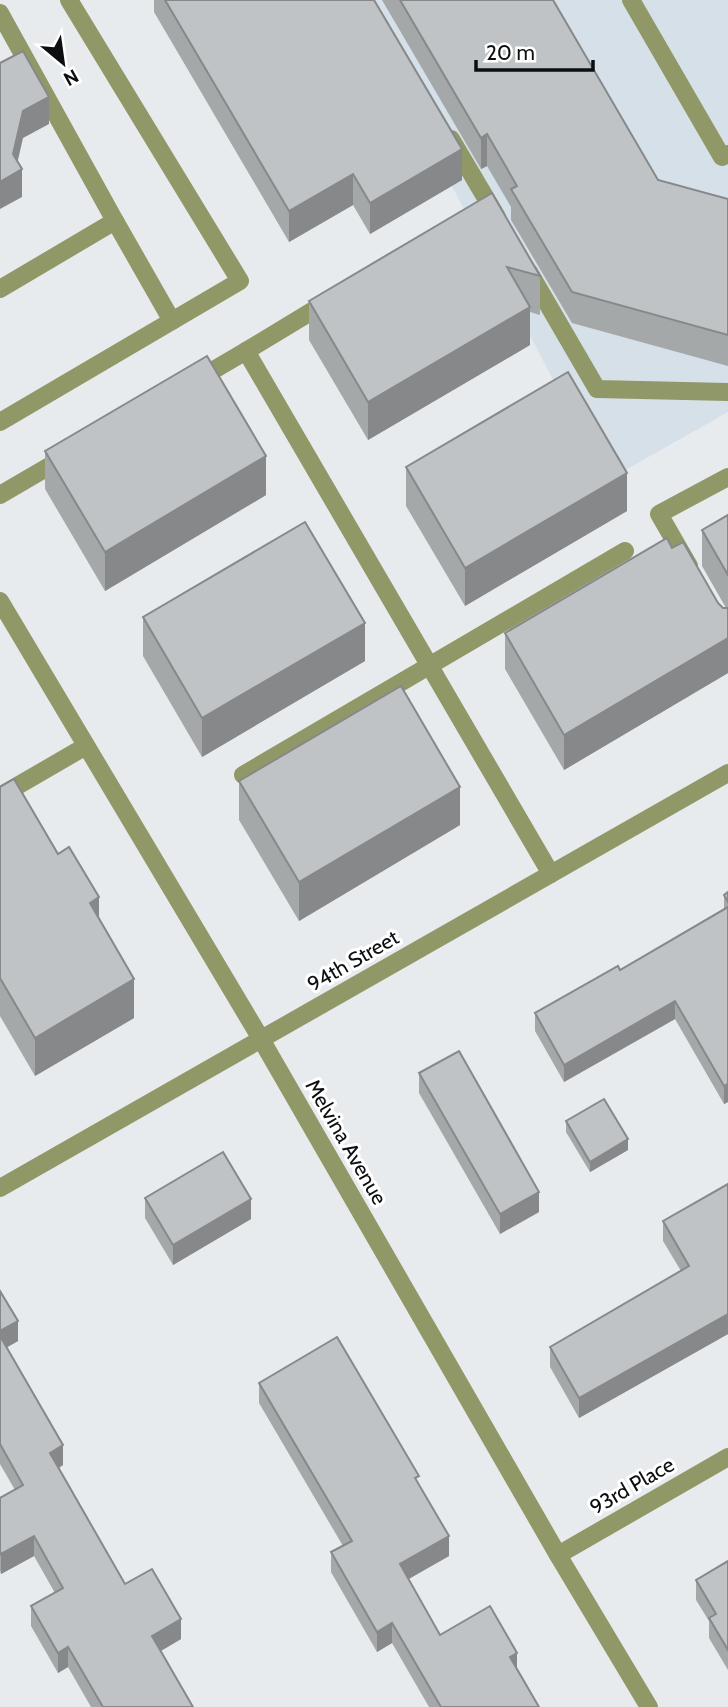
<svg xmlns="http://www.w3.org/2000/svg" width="728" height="1707" font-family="Cabin,sans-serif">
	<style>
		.built { fill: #d6e0e8 }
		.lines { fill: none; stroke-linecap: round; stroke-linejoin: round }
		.minor { stroke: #909867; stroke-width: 18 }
		.wall { fill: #a4a8a9 }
		.shaded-wall { fill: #86888a }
		.building { fill: #bfc3c5; stroke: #86888a; stroke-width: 2 }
		.labels { text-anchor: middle; stroke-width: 6; stroke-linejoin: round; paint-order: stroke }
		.street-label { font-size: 21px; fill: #0d0e0f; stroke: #fff }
	</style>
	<rect width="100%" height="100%" fill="#e8ebee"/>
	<polygon class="built" points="343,0 728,0 728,412 606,481 455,192"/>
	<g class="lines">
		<g class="minor">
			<polyline points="631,0 722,157 728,154"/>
			<polyline points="0,13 115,221"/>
			<polyline points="451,139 497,217"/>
			<polyline points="529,272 597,389 728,392"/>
			<polyline points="0,289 115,221 172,321"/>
			<polyline points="246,351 327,302"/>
			<polyline points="195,381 246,351 551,874"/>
			<polyline points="0,422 240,281 69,0"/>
			<polyline points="0,495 65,457"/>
			<polyline points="689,566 659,514 728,477"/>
			<polyline points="0,601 261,1039 558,1555 649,1707"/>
			<polyline points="243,775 625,551"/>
			<polyline points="0,796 86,746"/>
			<polyline points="0,1188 728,773"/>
			<polyline points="558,1555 728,1457"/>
		</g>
	</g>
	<g class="wall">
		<polygon points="154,0 374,0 462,180 370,234 353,205 289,242 154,12"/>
		<polygon points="382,0 553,0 658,180 728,199 728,366 572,323 511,220 511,207 487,166 481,169"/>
		<polygon points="492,193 540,276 540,315 530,312 530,345 368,440 309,340 309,301"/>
		<polygon points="45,451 266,495 105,591 45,489"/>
		<polygon points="406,467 627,511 465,606 406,506"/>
		<polygon points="728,515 728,673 564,770 505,669 505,633 672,548 718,603 723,608 726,608 702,566 702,530"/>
		<polygon points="143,617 365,661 202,757 143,656"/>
		<polygon points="239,781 460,825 299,921 239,820"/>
		<polygon points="0,787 99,919 134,1018 35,1076 0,1016"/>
		<polygon points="728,892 728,1102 724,1104 675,1019 564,1082 535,1031 535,1013 620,970 724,909 724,895"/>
		<polygon points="419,1073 539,1212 500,1234 419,1093"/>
		<polygon points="566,1121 628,1150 590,1172 566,1132"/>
		<polygon points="728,1184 728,1334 579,1418 550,1367 550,1347 681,1271 663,1241 663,1221"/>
		<polygon points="145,1198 251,1219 173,1265 145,1218"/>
		<polygon points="0,1291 18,1341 6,1348 63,1465 59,1468 125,1584 181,1639 161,1651 193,1707 91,1707 68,1667 58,1673 31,1626 31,1606 55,1593 34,1556 1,1574 0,1571 0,1498 15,1490 0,1464"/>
		<polygon points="259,1383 419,1485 449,1556 408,1579 440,1635 517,1668 539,1707 429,1707 392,1643 377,1652 331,1572 331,1552 343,1546 259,1403"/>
		<polygon points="728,1561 728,1670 709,1638 709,1621 696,1600 696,1580"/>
	</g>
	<g class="shaded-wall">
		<polygon points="49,97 49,124 23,138 15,173 22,169 22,197 0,209 0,182 13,154 23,111"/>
		<polygon points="487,134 487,166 481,169 481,138"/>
		<polygon points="462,149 462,180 370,234 370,203"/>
		<polygon points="353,174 353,205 289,242 289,211"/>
		<polygon points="530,307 530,345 368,440 368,402"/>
		<polygon points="266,456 266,495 105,591 105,552"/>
		<polygon points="627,473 627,511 465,606 465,568"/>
		<polygon points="365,623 365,661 202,757 202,718"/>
		<polygon points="728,638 728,673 564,770 564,735"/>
		<polygon points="460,787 460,825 299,921 299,882"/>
		<polygon points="99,897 99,936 90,903"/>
		<polygon points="134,979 134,1018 35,1076 35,1038"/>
		<polygon points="675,1001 675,1019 564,1082 564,1065"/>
		<polygon points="728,1084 728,1102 724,1104 724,1086"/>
		<polygon points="628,1139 628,1150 590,1172 590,1162"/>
		<polygon points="539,1192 539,1212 500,1234 500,1214"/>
		<polygon points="251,1199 251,1219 173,1265 173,1245"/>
		<polygon points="728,1314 728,1334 579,1418 579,1398"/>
		<polygon points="18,1321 18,1341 0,1351 0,1331"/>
		<polygon points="63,1445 63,1465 50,1473 50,1453"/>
		<polygon points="34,1536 34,1556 1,1574 1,1554"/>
		<polygon points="449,1536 449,1556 400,1584 400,1564"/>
		<polygon points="181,1619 181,1639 152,1656 152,1636"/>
		<polygon points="392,1623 392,1643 377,1652 377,1632"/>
		<polygon points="68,1647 68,1667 58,1673 58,1653"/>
		<polygon points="517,1653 517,1673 510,1657"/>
	</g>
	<g class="building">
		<polygon points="165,0 374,0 462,149 370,203 353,174 289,211"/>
		<polygon points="400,0 553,0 658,180 728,199 728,335 572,292 511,189 517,186 487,134 481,138"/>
		<polygon points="23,51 49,97 23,111 13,154 22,169 0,182 0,63"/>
		<polygon points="492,193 540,276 507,267 530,307 368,402 309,301"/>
		<polygon points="207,356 266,456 105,552 45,451"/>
		<polygon points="568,372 627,473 465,568 406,467"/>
		<polygon points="728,515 728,575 702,530"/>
		<polygon points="305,522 365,623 202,718 143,617"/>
		<polygon points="667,538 672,548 683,542 718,603 723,608 728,608 728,638 564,735 505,633"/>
		<polygon points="401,686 460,787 299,882 239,781"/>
		<polygon points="14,779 58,854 69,847 99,897 90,903 134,979 35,1038 0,978 0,787"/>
		<polygon points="728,892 728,902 724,895"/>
		<polygon points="728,907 728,1084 724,1086 675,1001 564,1065 535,1013 618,966 620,970"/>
		<polygon points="459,1051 539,1192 500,1214 419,1073"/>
		<polygon points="604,1099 628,1139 590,1162 566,1121"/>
		<polygon points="223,1152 251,1199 173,1245 145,1198"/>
		<polygon points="728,1184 728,1314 579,1398 550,1347 689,1266 663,1221"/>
		<polygon points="0,1291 18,1321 0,1331"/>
		<polygon points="0,1336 63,1445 50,1453 125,1584 152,1569 181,1619 152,1636 193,1707 103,1707 68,1647 58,1653 31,1606 63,1588 34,1536 1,1554 0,1551 0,1498 23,1485 0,1444"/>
		<polygon points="337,1337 419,1476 415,1478 449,1536 400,1564 440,1635 490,1606 517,1653 510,1657 539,1707 441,1707 392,1623 377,1632 331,1552 352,1541 259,1383"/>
		<polygon points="728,1561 728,1650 709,1618 716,1614 696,1580"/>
	</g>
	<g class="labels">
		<g class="street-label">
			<text transform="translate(353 961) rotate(-30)" y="7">94th Street</text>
			<text transform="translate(346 1142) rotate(60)" y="7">Melvina Avenue</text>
			<text transform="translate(632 1486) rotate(-30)" y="7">93rd Place</text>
		</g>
	</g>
	<g transform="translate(63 63) rotate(151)" stroke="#ffffff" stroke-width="5" paint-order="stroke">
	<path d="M0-5L12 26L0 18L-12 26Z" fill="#0d0e0f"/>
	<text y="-10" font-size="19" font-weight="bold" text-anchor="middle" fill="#0d0e0f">N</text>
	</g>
	<path d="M476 60v10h117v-10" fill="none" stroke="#0d0e0f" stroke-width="3.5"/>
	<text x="486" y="60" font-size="21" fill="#0d0e0f" stroke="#ffffff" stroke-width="5" paint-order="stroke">20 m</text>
</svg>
